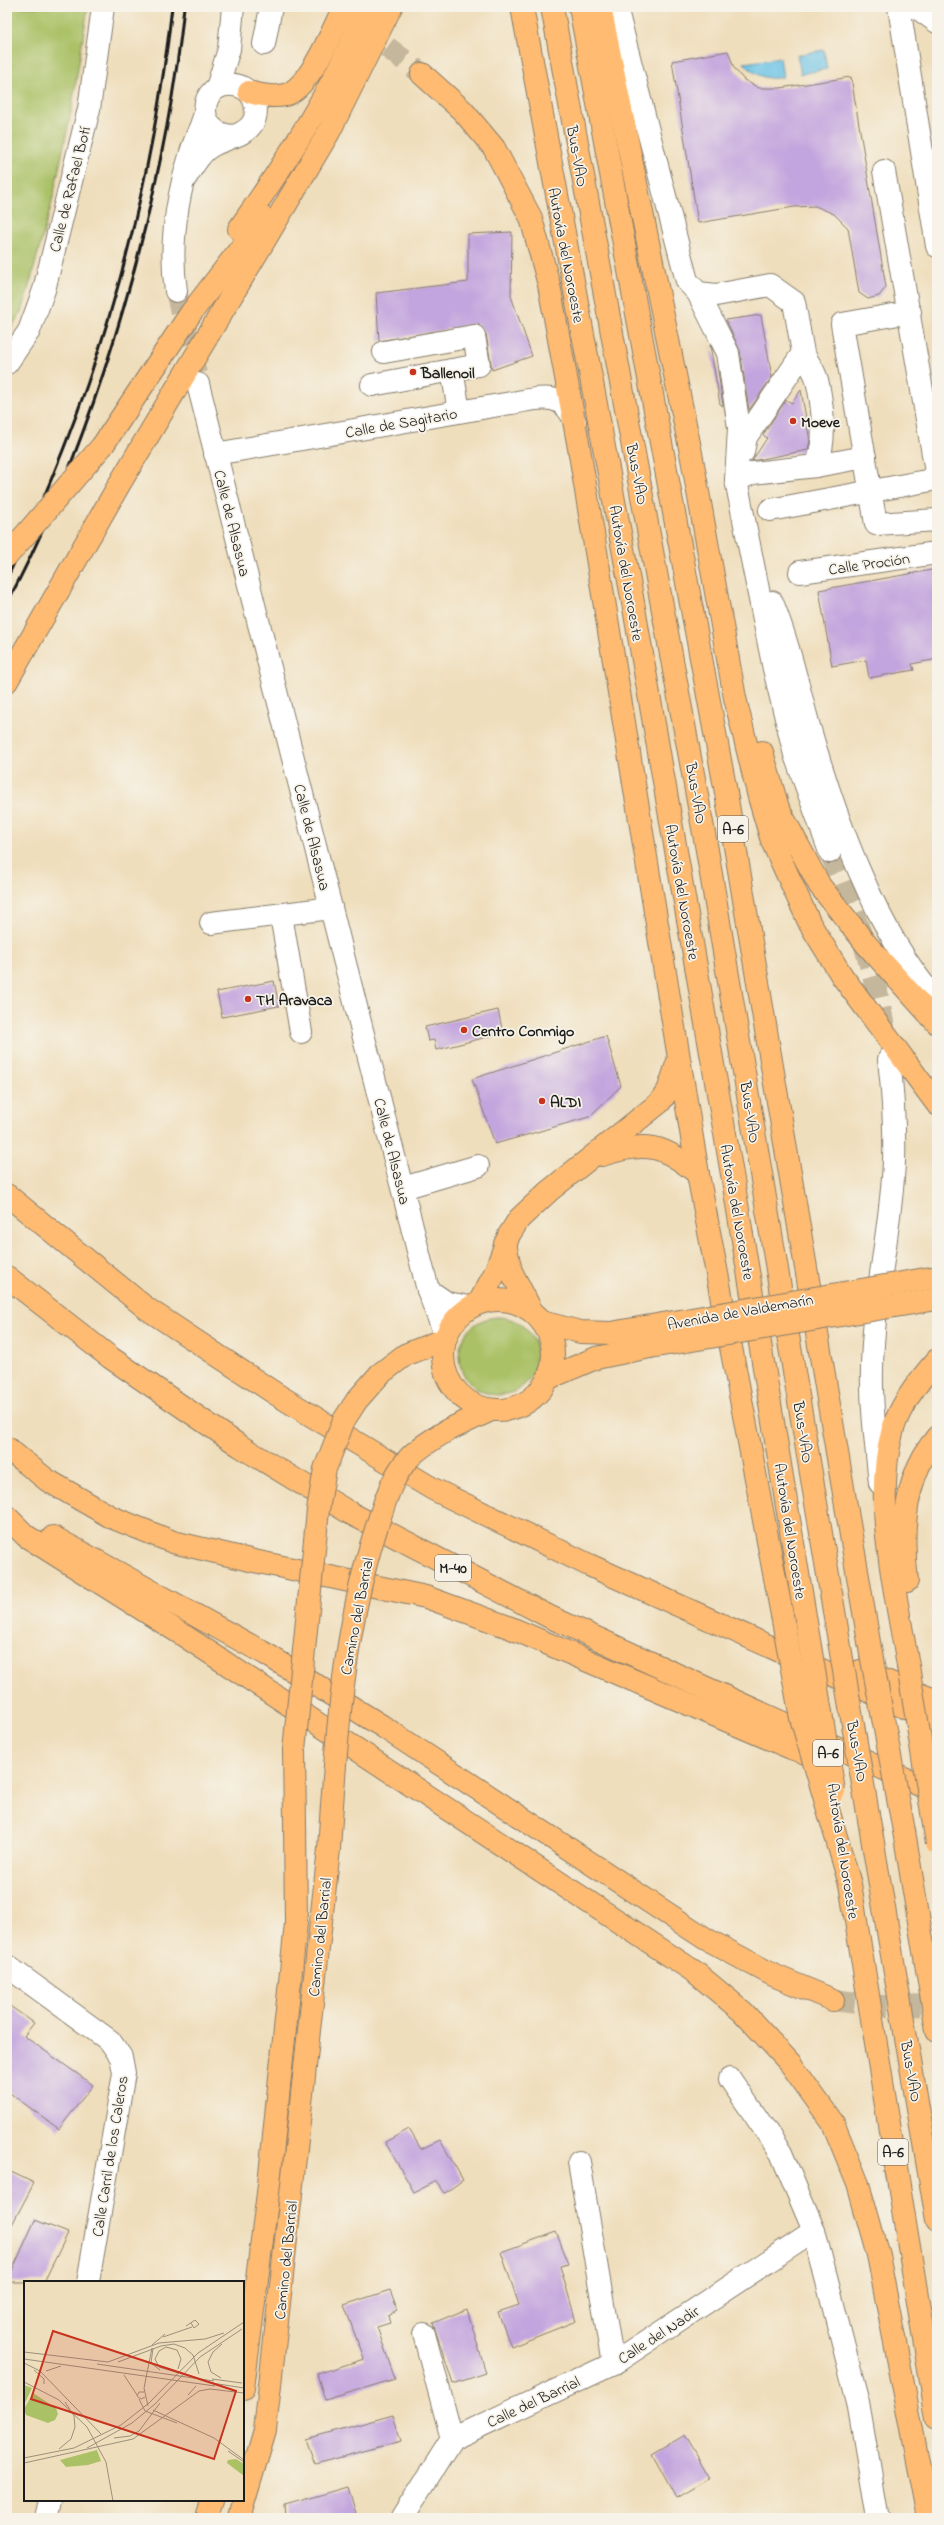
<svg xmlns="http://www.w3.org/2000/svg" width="944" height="2525" font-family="'Indie Flower',sans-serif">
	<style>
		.green { fill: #aac166; stroke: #636e41 }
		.water { fill: #69c3e6; stroke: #427081 }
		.building { fill: #c2a4de }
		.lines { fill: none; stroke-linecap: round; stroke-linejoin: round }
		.minor-tunnel { stroke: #c5b79c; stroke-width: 22; stroke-dasharray: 22 11; stroke-linecap: butt }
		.highway-tunnel { stroke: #c5b79c; stroke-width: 22; stroke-dasharray: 22 11; stroke-linecap: butt }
		.minor-casing { stroke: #867d6c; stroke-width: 24 }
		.major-casing { stroke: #867d6c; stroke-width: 24 }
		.highway-casing { stroke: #867d6c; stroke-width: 24 }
		.minor { stroke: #fff; stroke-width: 22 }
		.major { stroke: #ffbb71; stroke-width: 22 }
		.highway { stroke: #ffbb71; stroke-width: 22 }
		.rail { stroke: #1c1c1c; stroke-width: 3 }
		.major-bridge-casing { stroke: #867d6c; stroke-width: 24; stroke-linecap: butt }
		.highway-bridge-casing { stroke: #867d6c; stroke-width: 24; stroke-linecap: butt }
		.major-bridge { stroke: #ffbb71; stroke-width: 22 }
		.highway-bridge { stroke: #ffbb71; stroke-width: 22 }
		.poi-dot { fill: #c8321e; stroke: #f7f3e8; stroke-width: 1.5 }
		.labels { text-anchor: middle; stroke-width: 3.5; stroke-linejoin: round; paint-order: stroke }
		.shield { fill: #f7f3e8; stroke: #5e5c59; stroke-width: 1 }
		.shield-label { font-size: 15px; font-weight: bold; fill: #1c1c1c }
		.street-label { font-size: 16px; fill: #1c1c1c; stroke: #f7f3e8 }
		.poi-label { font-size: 16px; font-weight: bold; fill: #1c1c1c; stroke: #f7f3e8; text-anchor: start }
		.inset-road { fill: none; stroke: #9b907c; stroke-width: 1 }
		.view { fill: #c8321e; fill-opacity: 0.15; stroke: #c8321e; stroke-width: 2 }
		.inset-edge { fill: none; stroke: #1c1c1c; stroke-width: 2 }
	</style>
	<rect width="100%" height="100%" fill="#f7f3e8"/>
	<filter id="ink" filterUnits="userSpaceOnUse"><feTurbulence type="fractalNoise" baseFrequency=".025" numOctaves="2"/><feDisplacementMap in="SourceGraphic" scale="8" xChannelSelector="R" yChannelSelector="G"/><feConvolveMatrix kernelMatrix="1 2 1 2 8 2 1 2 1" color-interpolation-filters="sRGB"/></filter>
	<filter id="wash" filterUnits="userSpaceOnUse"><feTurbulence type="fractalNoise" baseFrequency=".012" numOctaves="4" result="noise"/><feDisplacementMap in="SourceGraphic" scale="16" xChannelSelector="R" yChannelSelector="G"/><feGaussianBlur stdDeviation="0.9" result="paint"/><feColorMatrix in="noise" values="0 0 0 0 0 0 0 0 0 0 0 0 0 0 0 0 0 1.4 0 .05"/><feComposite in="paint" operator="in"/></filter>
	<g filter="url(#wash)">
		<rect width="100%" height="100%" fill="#efdebc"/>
		<g class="green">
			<polygon points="7,7 88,7 71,112 52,202 23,308 7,335"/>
			<circle cx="498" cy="1356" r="39"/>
		</g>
		<g class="water">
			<polygon points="824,50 827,69 801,74 797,55"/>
			<path d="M780 58 783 77C766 81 755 75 744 63Z"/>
		</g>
		<g id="blocks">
			<g class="building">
				<polygon points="728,51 734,68 744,80 759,88 780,88 851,77 886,287 879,296 868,299 859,293 848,228 834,214 815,206 794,207 698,223 672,61"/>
				<polygon points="512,232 511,296 532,356 492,370 486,334 478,324 379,341 376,293 468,282 468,234"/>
				<polygon points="761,315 772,377 749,410 740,351 726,320"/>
				<polygon points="710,345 716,357 723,406 720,404"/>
				<polygon points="801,390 810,441 808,450 752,461 767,438 763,435 786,400 792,403"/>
				<polygon points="937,569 937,659 912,664 914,670 869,678 866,660 832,666 819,590"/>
				<polygon points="274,981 279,1006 222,1017 217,992"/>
				<polygon points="498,1010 503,1033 436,1050 434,1040 428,1041 425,1027"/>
				<polygon points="606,1036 621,1086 589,1117 495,1144 472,1079"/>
				<polygon points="7,2004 34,2023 24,2036 93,2085 59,2129 7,2091"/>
				<polygon points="409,2129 421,2149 440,2140 463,2180 445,2193 436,2181 414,2192 385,2142"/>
				<polygon points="7,2170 34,2183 7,2234"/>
				<polygon points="35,2220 68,2233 44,2282 7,2282"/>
				<polygon points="556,2232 569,2264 560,2266 576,2321 511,2347 498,2312 519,2305 501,2252"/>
				<polygon points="390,2290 398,2311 388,2316 390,2323 377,2327 395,2379 325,2400 317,2374 364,2359 344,2305"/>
				<polygon points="467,2309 486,2373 453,2384 433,2323"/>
				<polygon points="393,2415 401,2441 315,2464 306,2439"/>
				<polygon points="685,2435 710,2478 676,2498 652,2454"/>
				<polygon points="348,2487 357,2518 286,2518 285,2505"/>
			</g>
		</g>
	</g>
	<g filter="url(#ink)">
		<use href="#blocks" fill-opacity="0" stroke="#867d6c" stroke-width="1"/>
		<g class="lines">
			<g class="minor-tunnel">
				<polyline points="176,291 196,374"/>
				<path d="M830 852C857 918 875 969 886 1040"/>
			</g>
			<g class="highway-tunnel">
				<polyline points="361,27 422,74"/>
				<polyline points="833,2000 881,2006 937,2005"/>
			</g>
			<defs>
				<g id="minor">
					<polyline points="616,7 687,281 698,293 728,353 739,428 736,480 774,669 795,755 830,852"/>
					<polyline points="899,7 937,246"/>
					<polyline points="916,7 937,22"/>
					<polyline points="264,44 271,7"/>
					<polyline points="217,88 229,49 233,7"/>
					<polyline points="884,171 937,477"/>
					<path d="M184 180C191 170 197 157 207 149 220 138 243 138 252 124 257 117 257 106 253 98 250 91 242 86 234 85 199 80 192 135 234 136"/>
					<path d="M176 291C169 245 176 201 190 156 194 141 201 128 205 113"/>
					<polyline points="698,293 716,295 770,285 794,302 803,353 746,437 743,452"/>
					<polyline points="910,312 842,324 876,524 937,520"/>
					<polyline points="384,352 474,336 479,365 452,370 459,411"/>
					<polyline points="7,363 29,331 44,290 89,109 103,7"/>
					<polyline points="198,384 428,1290 446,1337"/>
					<polyline points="372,385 452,370"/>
					<path d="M215 454 511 403C539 399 562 389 575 422"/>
					<polyline points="816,466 865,457"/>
					<path d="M736 480 753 473 816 466C827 442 823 406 817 380 815 371 807 361 803 353"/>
					<polyline points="770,510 937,479"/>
					<polyline points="800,572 937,553"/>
					<path d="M772 602C789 644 798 687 810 730 836 819 875 931 937 1001"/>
					<polyline points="281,915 301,1032"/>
					<polyline points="211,923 331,908"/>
					<polyline points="403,1188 478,1166"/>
					<polyline points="428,1290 447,1303 470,1307"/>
					<path d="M880 1483C876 1444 871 1406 872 1368 873 1299 891 1231 894 1162 895 1128 893 1094 889 1059"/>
					<polyline points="7,1966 110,2041 121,2057 124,2073 88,2282"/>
					<polyline points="730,2079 781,2153 814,2231 858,2402 878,2518"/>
					<polyline points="579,2162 613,2364 814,2231"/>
					<polyline points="424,2334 452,2439"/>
					<polyline points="45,2518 49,2500"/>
					<polyline points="402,2518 452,2439 613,2364"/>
				</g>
				<g id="major">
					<circle cx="498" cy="1355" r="55"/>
					<polyline points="542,1322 580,1332 611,1333 645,1327"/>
					<polyline points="380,1374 405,1355 445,1339"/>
					<polyline points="549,1378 596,1358 650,1347"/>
					<polyline points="448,1430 491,1410"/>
					<polyline points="243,2388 268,2193 296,1923 295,1823"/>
					<polyline points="207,2518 213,2500"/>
					<polyline points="239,2518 265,2430 329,1849"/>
				</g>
				<g id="highway">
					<polyline points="522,7 634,608 733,1180 806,1622"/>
					<polyline points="552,7 707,850 839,1641"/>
					<polyline points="580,7 725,787 871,1654"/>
					<polyline points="600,7 691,453 735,698 759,797 772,841 810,924 842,976 937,1104"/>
					<polyline points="422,74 463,111 494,148 531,218 549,285 579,448 698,1174 782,1615"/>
					<path d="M249 92C260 95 273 98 285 95 310 88 333 29 344 7"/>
					<path d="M239 229C288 159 335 86 367 7"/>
					<polyline points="103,445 191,313 264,218"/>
					<polyline points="7,681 120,483 329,132 391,7"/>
					<polyline points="762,752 778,808 820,886 867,945 937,1023"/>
					<path d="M602 1155C646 1140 664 1145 698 1174"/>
					<polyline points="7,1195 146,1308 276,1394 433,1489 589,1565 937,1722"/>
					<polyline points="505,1244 511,1271 531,1310"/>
					<polyline points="7,1277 111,1358 240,1446 350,1513 548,1616 937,1793"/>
					<polyline points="479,1303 495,1273 509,1235 519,1219 549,1191 659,1103 668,1091 678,1061"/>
					<polyline points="7,1448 47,1480 111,1517 173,1542 254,1561 426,1597 511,1628 791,1748 828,1761"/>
					<polyline points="7,1517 26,1536 183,1635 695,1972 743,2012 790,2063 833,2123 858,2184 878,2255 929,2518"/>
					<polyline points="53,1537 266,1654 382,1726 706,1939 773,1975 833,2000"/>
					<path d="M907 1581C901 1532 904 1476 937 1437"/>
					<path d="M908 1666C896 1592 872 1502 893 1429 900 1405 921 1378 937 1360"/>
					<polyline points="860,1671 937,1701"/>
					<polyline points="868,1814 937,2220"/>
					<polyline points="904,1831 937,2030"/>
					<polyline points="850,1884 937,2419"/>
				</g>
			</defs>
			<use href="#minor" class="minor-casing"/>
			<use href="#major" class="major-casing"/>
			<use href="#highway" class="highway-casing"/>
			<use href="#minor" class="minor"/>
			<use href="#major" class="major"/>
			<use href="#highway" class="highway"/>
			<g class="rail">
				<path d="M7 578C94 399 150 205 172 7"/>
				<path d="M7 603C62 500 101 391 132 278 156 189 175 99 184 7"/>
			</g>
			<defs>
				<g id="major-bridge">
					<polyline points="645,1327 937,1277"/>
					<polyline points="650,1347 937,1299"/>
					<polyline points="295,1823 294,1750 318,1510 325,1469 344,1420 357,1400 380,1374"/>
					<path d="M329 1849C336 1741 343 1632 376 1529 384 1505 391 1477 409 1458 420 1446 435 1438 448 1430"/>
				</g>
				<g id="highway-bridge">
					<polyline points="7,556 103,445"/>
					<polyline points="782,1615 801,1718 850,1884"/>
					<polyline points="806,1622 834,1791"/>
					<polyline points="839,1641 868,1814"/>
					<polyline points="871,1654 904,1831"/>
					<polyline points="908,1666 937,1843"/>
				</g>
			</defs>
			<use href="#major-bridge" class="major-bridge-casing"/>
			<use href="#highway-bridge" class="highway-bridge-casing"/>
			<use href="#major-bridge" class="major-bridge"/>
			<use href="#highway-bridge" class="highway-bridge"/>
		</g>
	</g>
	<g class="poi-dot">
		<circle cx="413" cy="372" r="4"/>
		<circle cx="793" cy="421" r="4"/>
		<circle cx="248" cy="999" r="4"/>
		<circle cx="464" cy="1030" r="4"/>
		<circle cx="542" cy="1101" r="4"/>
	</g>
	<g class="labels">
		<g class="shield">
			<rect x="718" y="816" width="30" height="26" rx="3"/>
			<rect x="435" y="1555" width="36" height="26" rx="3"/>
			<rect x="813" y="1740" width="30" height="26" rx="3"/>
			<rect x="878" y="2139" width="30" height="26" rx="3"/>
		</g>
		<g class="shield-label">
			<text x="733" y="834">A-6</text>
			<text x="453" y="1573">M-40</text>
			<text x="828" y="1758">A-6</text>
			<text x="893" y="2157">A-6</text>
		</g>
		<g class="street-label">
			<text transform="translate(578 156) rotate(80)" y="6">Bus-VAO</text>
			<text transform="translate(69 189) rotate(-76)" y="6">Calle de Rafael Botí</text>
			<text transform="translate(567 255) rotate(79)" y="6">Autovía del Noroeste</text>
			<text transform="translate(401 422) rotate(-10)" y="6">Calle de Sagitario</text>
			<text transform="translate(638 474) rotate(79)" y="6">Bus-VAO</text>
			<text transform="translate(233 523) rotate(76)" y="6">Calle de Alsasua</text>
			<text transform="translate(869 563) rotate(-8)" y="6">Calle Proción</text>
			<text transform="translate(627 573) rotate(80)" y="6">Autovía del Noroeste</text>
			<text transform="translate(697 793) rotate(80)" y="6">Bus-VAO</text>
			<text transform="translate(313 837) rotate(76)" y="6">Calle de Alsasua</text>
			<text transform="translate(683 892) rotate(80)" y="6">Autovía del Noroeste</text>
			<text transform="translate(751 1112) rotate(81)" y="6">Bus-VAO</text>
			<text transform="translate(393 1151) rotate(76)" y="6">Calle de Alsasua</text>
			<text transform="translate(738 1212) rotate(80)" y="6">Autovía del Noroeste</text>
			<text transform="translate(740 1311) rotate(-10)" y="6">Avenida de Valdemarín</text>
			<text transform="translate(804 1432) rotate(81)" y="6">Bus-VAO</text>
			<text transform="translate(791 1531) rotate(81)" y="6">Autovía del Noroeste</text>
			<text transform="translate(356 1616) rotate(-79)" y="6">Camino del Barrial</text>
			<text transform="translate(858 1751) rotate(80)" y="6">Bus-VAO</text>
			<text transform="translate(844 1851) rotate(81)" y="6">Autovía del Noroeste</text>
			<text transform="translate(319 1937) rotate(-84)" y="6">Camino del Barrial</text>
			<text transform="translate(912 2071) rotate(80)" y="6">Bus-VAO</text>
			<text transform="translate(109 2156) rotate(-81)" y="6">Calle Carril de los Caleros</text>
			<text transform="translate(285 2260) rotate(-84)" y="6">Camino del Barrial</text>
			<text transform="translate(658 2334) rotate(-33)" y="6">Calle del Nadir</text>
			<text transform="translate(533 2401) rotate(-25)" y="6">Calle del Barrial</text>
		</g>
		<g class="poi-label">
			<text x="421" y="378">Ballenoil</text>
			<text x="801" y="427">Moeve</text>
			<text x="256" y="1005">TH Aravaca</text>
			<text x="472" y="1036">Centro Conmigo</text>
			<text x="550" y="1107">ALDI</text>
		</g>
	</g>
	<g transform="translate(24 2281)">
		<rect width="220" height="220" fill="#efdebc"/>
		<path d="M0 104 8 107 0 124ZM9 112 32 127 34 133 31 139 24 142 2 134 0 128ZM73 169 77 180 64 184 42 186 36 179ZM212 178 220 183V195L203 182 204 179Z" fill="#aac166"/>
		<path class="inset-road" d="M162 45 171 39 175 43 170 47 167 42M139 56 168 46M128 64 141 53M129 67 127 82 136 89M0 71 84 81 135 62 181 58 200 52M0 78 191 105M94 81 137 65 150 63 161 67 169 74 175 93M0 82 16 90 77 153M73 83 190 100M154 88 157 78 153 69 142 66 135 70 131 78 135 86 155 92M10 89 20 98V103M22 90 37 85M100 94 113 114M197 97 187 91 184 81 189 71 198 63M188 98 218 102M0 101 35 119 63 146 82 181 89 220M188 102 220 107M120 111H115L113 115 117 118 121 116M164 114 172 105M115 118 121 130 153 142M124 125 120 107 128 67M129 129 190 157 220 179M90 157 106 155 115 150 136 122M63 167 108 142 131 123 176 76 218 48M35 168 47 158 51 146 50 135 41 121M204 170 220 181M0 177 50 167 97 144 125 122 174 72 220 41M0 182 109 158 175 110 186 108 220 112"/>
		<path class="view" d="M29 50 212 110 190 178 7 118Z"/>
		<rect width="220" height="220" class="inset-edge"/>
	</g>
	<rect width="944" height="2525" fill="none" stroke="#f7f3e8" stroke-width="24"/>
</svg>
